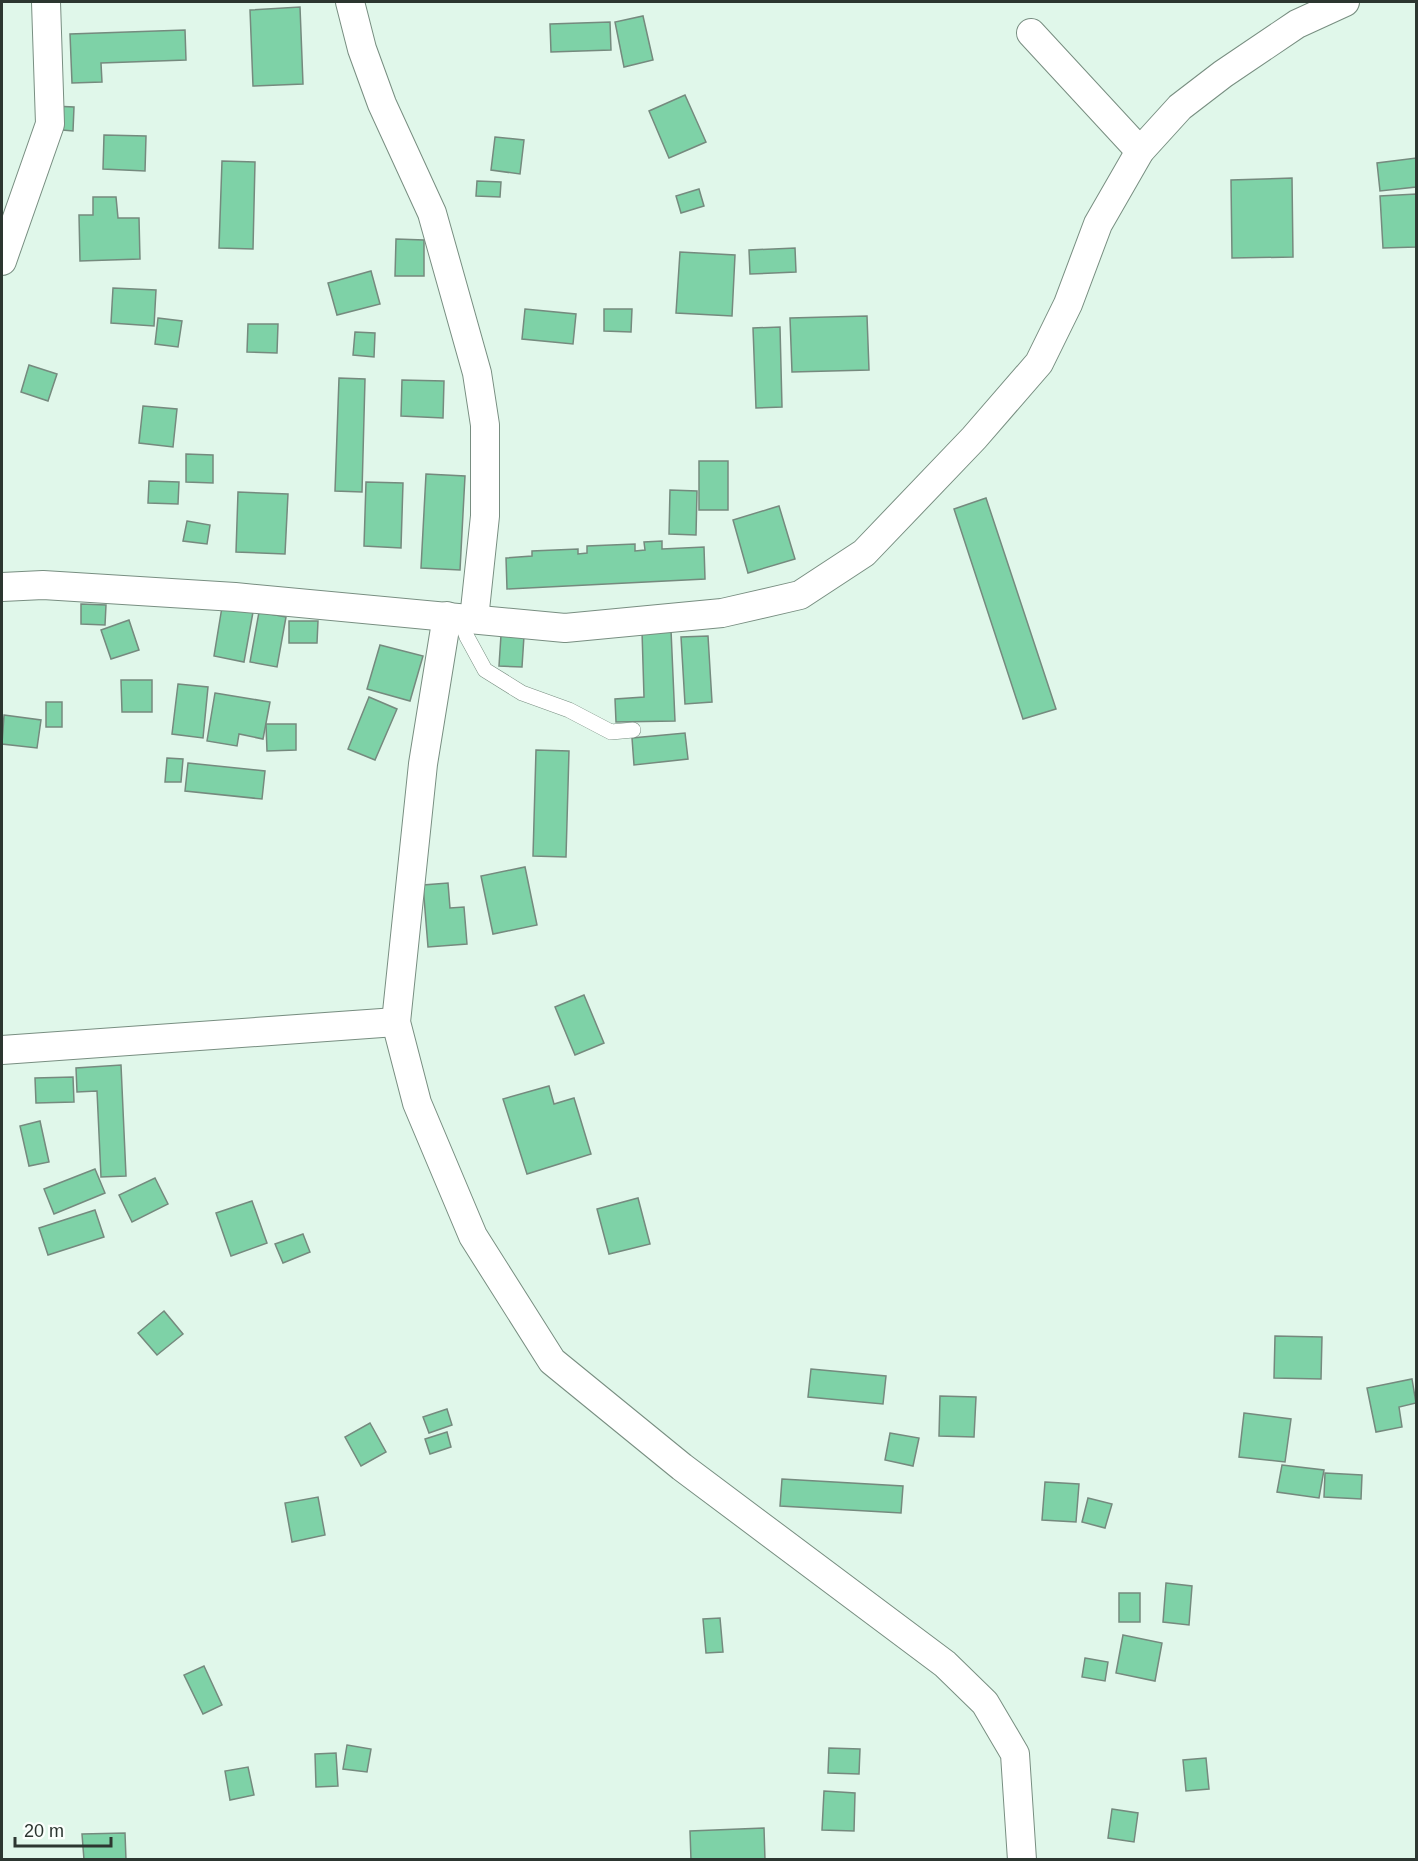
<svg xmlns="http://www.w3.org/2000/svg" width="1418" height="1861" font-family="Helvetica,sans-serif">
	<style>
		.building { fill: #7ed2a7; stroke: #758a7e; stroke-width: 1.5 }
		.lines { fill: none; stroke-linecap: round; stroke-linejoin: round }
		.service-casing { stroke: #788e81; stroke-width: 16 }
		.minor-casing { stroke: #788e81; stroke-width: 30 }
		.service { stroke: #fff; stroke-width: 15 }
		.minor { stroke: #fff; stroke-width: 28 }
	</style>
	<rect width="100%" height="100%" fill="#e0f7ea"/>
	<g class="building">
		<polygon points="300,7 303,84 253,86 250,10"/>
		<polygon points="643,16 653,60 624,67 615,22"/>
		<polygon points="610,22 611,50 551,52 550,24"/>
		<polygon points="185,30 186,60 101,63 102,82 72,83 70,34"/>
		<polygon points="685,95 706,142 669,158 649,111"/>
		<polygon points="52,106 74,107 73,131 51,129"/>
		<polygon points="104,135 146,136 145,171 103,169"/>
		<polygon points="495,137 524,140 520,174 491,170"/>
		<polygon points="1416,158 1416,187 1380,191 1377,163"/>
		<polygon points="222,161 255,162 253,249 219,248"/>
		<polygon points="1292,178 1293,257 1232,258 1231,180"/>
		<polygon points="477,181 501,182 500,197 476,196"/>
		<polygon points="699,189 704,206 681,213 676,196"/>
		<polygon points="1416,194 1416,247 1383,248 1380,196"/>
		<polygon points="93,197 116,197 118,218 139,218 140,259 80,261 79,215 93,215"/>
		<polygon points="396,239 424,240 424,276 395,276"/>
		<polygon points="795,248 796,272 750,274 749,250"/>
		<polygon points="680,252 735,255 732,316 676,313"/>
		<polygon points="371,271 380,304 337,315 328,283"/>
		<polygon points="113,288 156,290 154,326 111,323"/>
		<polygon points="525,309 576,314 573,344 522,339"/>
		<polygon points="604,309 632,309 631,332 604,331"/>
		<polygon points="867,316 869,370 792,372 790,318"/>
		<polygon points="158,318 182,321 178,347 155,344"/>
		<polygon points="248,324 278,324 277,353 247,352"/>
		<polygon points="780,327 782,407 756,408 753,328"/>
		<polygon points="355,332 375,333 374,357 353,355"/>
		<polygon points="29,365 57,374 48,401 21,392"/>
		<polygon points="339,378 365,379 362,492 335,491"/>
		<polygon points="402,380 444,381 443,418 401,416"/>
		<polygon points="143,406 177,409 173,447 139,443"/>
		<polygon points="186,454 213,455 213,483 186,482"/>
		<rect x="699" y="461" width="29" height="49"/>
		<polygon points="426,474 465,476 460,570 421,568"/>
		<polygon points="149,481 179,482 178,504 148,503"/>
		<polygon points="366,482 403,483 401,548 364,546"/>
		<polygon points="670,490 697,491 696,535 669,534"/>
		<polygon points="238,492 288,494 285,554 236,552"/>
		<polygon points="986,498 1056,709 1023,719 954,509"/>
		<polygon points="779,506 795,559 748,573 733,520"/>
		<polygon points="187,521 210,525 207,544 183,541"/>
		<polygon points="662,541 662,549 704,547 705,579 507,589 506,558 532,556 532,551 578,549 578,554 587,553 587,546 635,544 635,551 645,550 644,542"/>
		<polygon points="81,604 106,605 105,625 81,624"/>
		<polygon points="222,607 253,612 244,662 214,656"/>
		<polygon points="259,612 286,617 277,667 250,662"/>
		<polygon points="129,620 139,650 111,659 101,630"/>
		<polygon points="289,621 318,621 317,643 289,643"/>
		<polygon points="671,630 675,721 616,722 615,699 644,697 642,631"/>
		<polygon points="501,635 524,636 522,667 499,666"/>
		<polygon points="708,636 712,702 685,704 681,637"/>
		<polygon points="380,645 423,656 410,701 367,689"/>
		<polygon points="121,680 152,680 152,712 122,712"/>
		<polygon points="178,684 208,687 203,738 172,734"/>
		<polygon points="215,693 270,702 263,739 239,734 237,746 207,741"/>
		<polygon points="369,697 397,709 375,760 348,749"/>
		<rect x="46" y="702" width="16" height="25"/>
		<polygon points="4,715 41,720 37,748 2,744"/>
		<polygon points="266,724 296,724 296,750 267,751"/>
		<polygon points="685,733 688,759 634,765 632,738"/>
		<polygon points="536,750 569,751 566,857 533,856"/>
		<polygon points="167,758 183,759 181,782 165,782"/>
		<polygon points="188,763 265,771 262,799 185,791"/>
		<polygon points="525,867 537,925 493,934 481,876"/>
		<polygon points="448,883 450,908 464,907 467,944 428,947 423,885"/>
		<polygon points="584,995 604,1043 575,1055 555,1007"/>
		<polygon points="121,1065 126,1176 101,1177 97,1091 77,1092 76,1068"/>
		<polygon points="73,1077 74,1102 36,1103 35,1078"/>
		<polygon points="549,1086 554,1104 574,1098 591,1154 527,1174 503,1099"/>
		<polygon points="40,1121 49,1162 29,1166 20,1126"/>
		<polygon points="95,1169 105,1193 54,1214 44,1189"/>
		<polygon points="155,1178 168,1204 132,1222 119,1195"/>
		<polygon points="638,1198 650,1244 609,1254 597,1209"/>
		<polygon points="252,1201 267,1243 231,1256 216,1213"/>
		<polygon points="95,1210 104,1237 48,1255 39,1228"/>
		<polygon points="303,1234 310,1252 283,1263 275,1244"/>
		<polygon points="164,1311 183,1334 157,1355 138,1333"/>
		<polygon points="1275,1336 1322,1337 1321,1379 1274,1378"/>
		<polygon points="811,1369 886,1376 883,1404 808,1397"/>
		<polygon points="1412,1379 1416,1403 1399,1407 1402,1427 1376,1432 1367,1388"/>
		<polygon points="940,1396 976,1397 974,1437 939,1436"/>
		<polygon points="447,1409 452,1425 429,1433 423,1417"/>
		<polygon points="1244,1413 1291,1419 1285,1462 1239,1457"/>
		<polygon points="370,1423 386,1452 361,1466 345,1437"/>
		<polygon points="447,1432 451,1447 430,1454 425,1439"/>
		<polygon points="890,1433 919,1438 913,1466 885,1460"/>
		<polygon points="1282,1465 1324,1470 1319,1498 1277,1492"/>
		<polygon points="1325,1473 1362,1475 1361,1499 1324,1497"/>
		<polygon points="782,1479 903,1486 901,1513 780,1506"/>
		<polygon points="1045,1482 1079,1484 1076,1522 1042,1520"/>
		<polygon points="318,1497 325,1535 292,1542 285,1503"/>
		<polygon points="1088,1498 1112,1504 1105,1528 1082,1522"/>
		<polygon points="1166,1583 1192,1586 1189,1625 1163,1622"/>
		<rect x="1119" y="1593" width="21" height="29"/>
		<polygon points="720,1618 723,1652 706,1653 703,1619"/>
		<polygon points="1123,1635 1162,1643 1155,1681 1116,1673"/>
		<polygon points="1085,1658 1108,1662 1105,1681 1082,1677"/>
		<polygon points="204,1666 222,1705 203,1714 184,1675"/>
		<polygon points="347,1745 371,1749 367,1772 343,1769"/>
		<polygon points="829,1748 860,1749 859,1774 828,1773"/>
		<polygon points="336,1753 338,1786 316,1787 315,1754"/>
		<polygon points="1206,1758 1209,1789 1186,1791 1183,1760"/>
		<polygon points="248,1767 254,1795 230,1800 225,1771"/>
		<polygon points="824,1791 855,1793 854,1831 822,1830"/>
		<polygon points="1112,1809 1138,1813 1134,1842 1108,1838"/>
		<polygon points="764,1828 765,1860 691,1860 690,1831"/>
		<polygon points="125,1833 126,1860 84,1860 82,1834"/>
	</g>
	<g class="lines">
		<defs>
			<polyline id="service" points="460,618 467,637 485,670 522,693 569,710 611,732 633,730"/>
			<g id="minor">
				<polyline points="350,2 362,49 382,104 432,213 477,373 485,425 485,516 474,619"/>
				<polyline points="1031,33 1140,151"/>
				<polyline points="2,261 50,124 46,2"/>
				<polyline points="2,587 43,585 235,597 565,628 722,613 800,595 864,553 974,438 1039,363 1068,304 1098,224 1140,151 1180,107 1223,74 1297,24 1345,2"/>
				<polyline points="447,616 423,764 396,1022 417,1103 473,1236 552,1361 682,1467 945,1664 985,1703 1015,1754 1022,1860"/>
				<polyline points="2,1050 396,1022"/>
			</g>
		</defs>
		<use href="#service" class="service-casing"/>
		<use href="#minor" class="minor-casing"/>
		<use href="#service" class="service"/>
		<use href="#minor" class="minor"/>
	</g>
	<rect width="1418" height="1861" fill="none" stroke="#2c3630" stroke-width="6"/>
	<path d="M15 1837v9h96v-9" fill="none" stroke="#2c3630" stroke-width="3"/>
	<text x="24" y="1837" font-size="18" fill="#2c3630" stroke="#fafffc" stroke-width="4.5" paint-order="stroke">20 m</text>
</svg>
